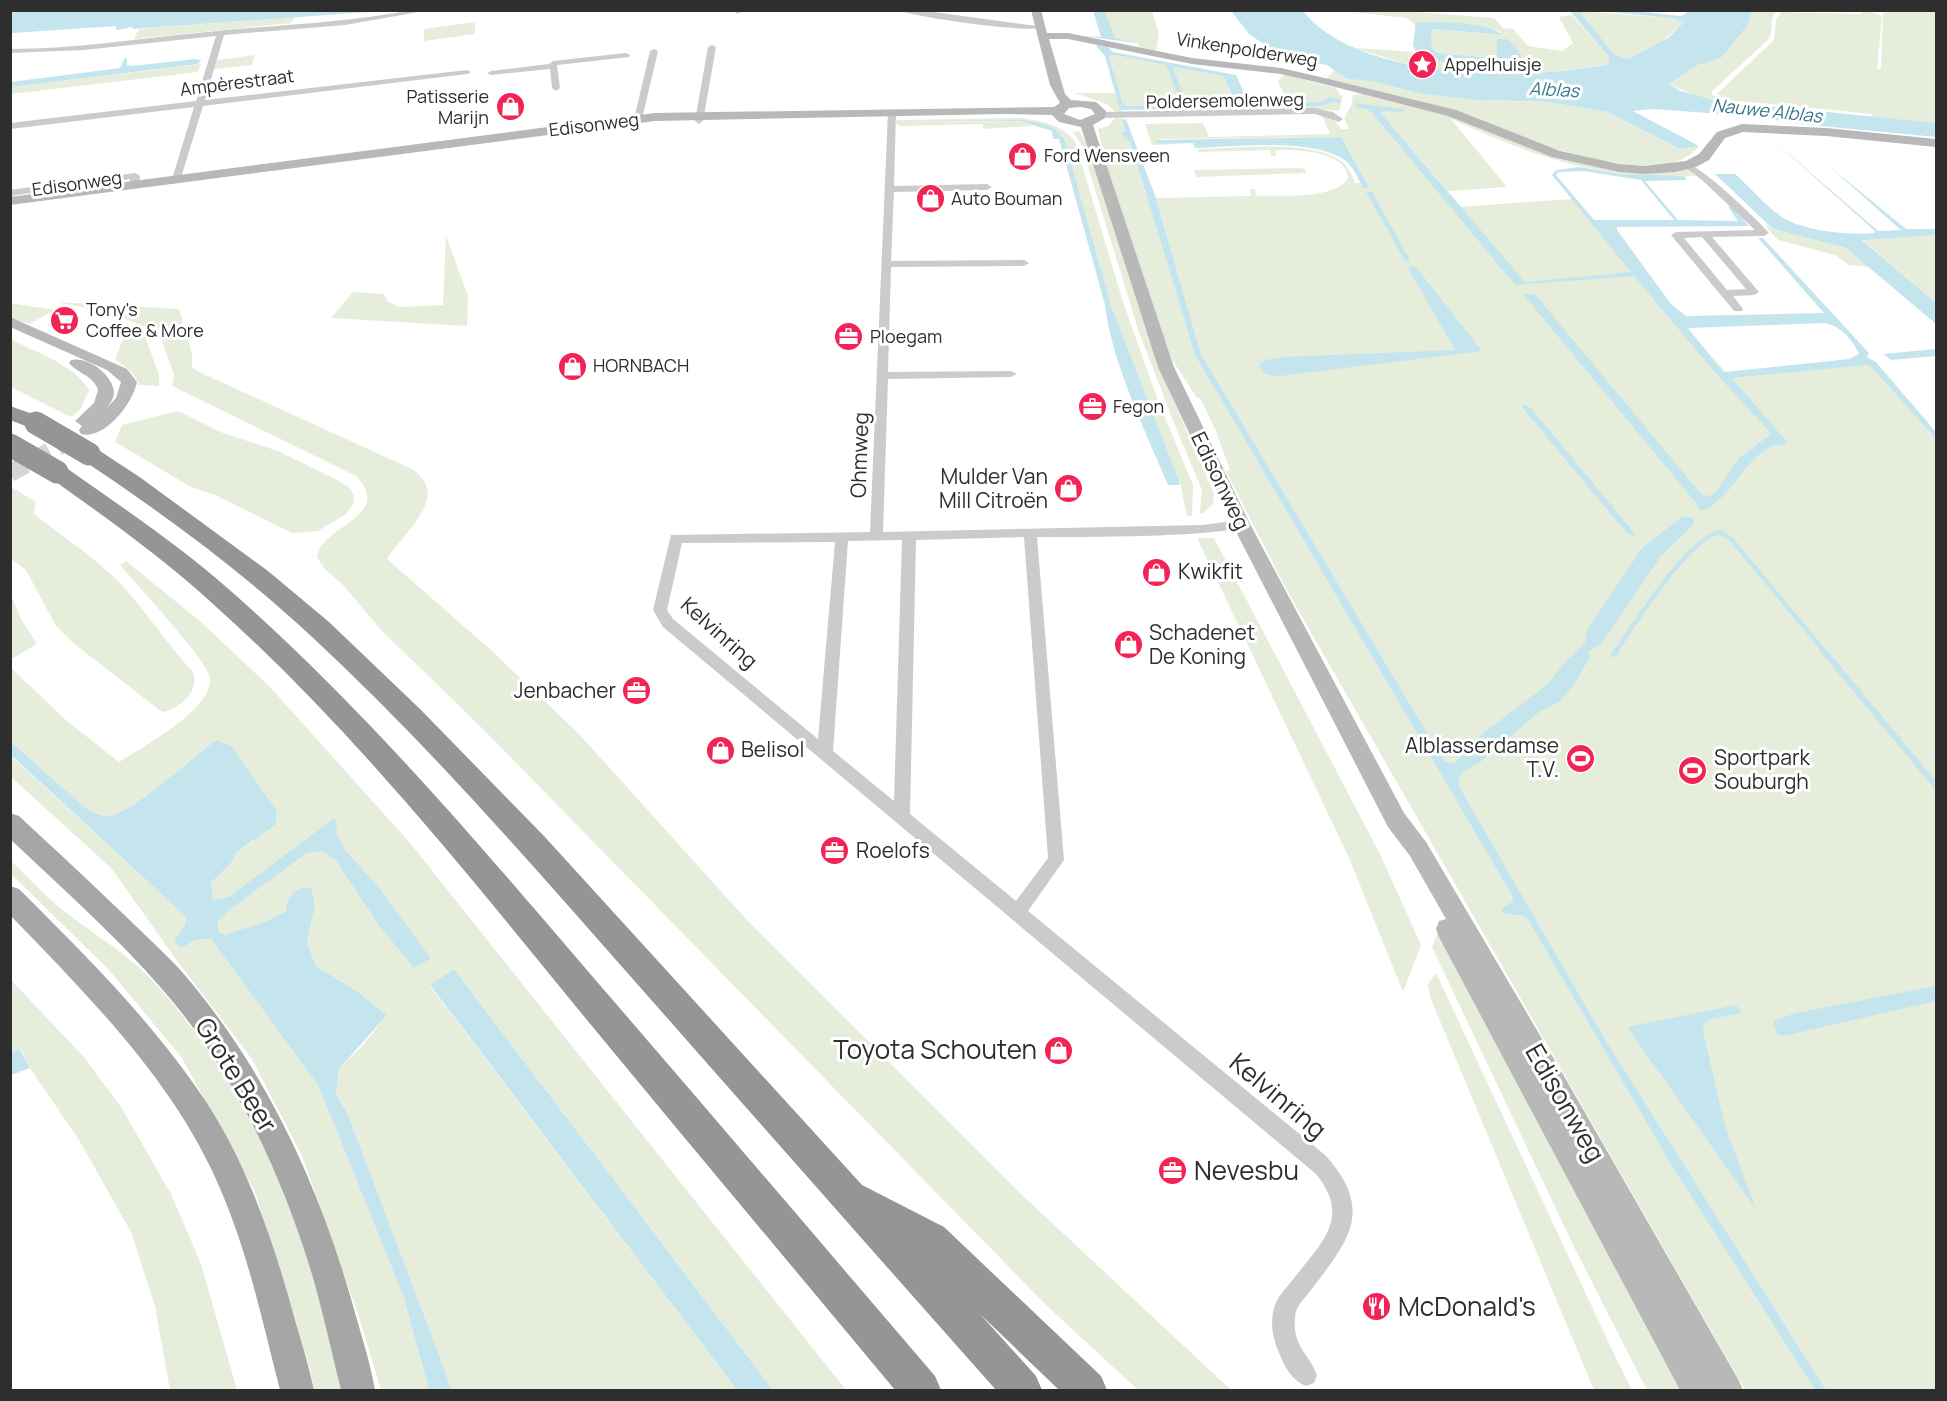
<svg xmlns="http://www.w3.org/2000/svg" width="1947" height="1401" font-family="Manrope,sans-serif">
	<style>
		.green { fill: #e7eddb }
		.water { fill: #c5e5ee; fill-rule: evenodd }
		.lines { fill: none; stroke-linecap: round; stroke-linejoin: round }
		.stream-far1 { stroke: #c5e5ee; stroke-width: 4.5 }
		.stream { stroke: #c5e5ee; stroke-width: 6 }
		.secondary-tunnel { stroke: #d5d5d5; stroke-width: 18; stroke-dasharray: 18 9; stroke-linecap: butt }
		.street { fill: #cbcbcb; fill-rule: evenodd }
		.secondary { fill: #b8b8b8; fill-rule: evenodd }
		.primary { fill: #a6a6a6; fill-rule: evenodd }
		.highway { fill: #959595; fill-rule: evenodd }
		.highway-bridge { stroke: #959595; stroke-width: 23 }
		.labels { text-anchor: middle; stroke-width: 6; stroke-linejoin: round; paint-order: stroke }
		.far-street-label { font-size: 18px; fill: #2e2e2e; stroke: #fff }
		.far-poi-label { font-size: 18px; fill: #2e2e2e; stroke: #fff; text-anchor: start }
		.far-water-label { font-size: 18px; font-style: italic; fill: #357a8f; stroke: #fff }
		.street-label { font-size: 21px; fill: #2e2e2e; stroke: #fff }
		.poi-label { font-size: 21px; fill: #2e2e2e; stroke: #fff; text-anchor: start }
		.near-poi-label { font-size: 26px; fill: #2e2e2e; stroke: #fff; text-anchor: start }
		.near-street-label { font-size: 26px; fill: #2e2e2e; stroke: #fff }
	</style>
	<rect width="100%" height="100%" fill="#fff"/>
	<g class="green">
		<polygon points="1901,10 1936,11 1936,123 1872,117 1872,114 1728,100 1717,94 1774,40 1776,20 1781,12 1861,14 1862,11 1888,11 1872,12 1882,16 1877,69 1881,69 1883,13"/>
		<polygon points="1105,11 1152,11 1159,34 1156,51 1139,47 1138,44 1143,44 1115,38"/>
		<path d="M1342 11H1403L1494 18 1503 28 1513 29 1528 46 1562 51 1573 43 1559 17 1572 15 1609 57V64C1554 74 1460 80 1406 64 1390 59 1371 53 1354 48L1416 52 1457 64 1525 67 1497 39V57L1494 58 1438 53 1432 48 1431 31 1434 29 1500 35 1501 32C1476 22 1445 22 1419 22L1416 26 1407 18Z"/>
		<polygon points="1579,11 1671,18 1684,22 1657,46 1629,59 1615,55"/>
		<path d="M1752 11H1777C1768 19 1774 29 1769 39L1712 91V95L1727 102 1693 95 1669 84 1698 65 1721 58 1748 25Z"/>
		<polygon points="295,17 291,23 134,39 139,29"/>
		<polygon points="475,22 475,34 424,41 424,29"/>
		<polygon points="255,55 252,65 214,69 217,60"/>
		<polygon points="1115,55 1166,65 1181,104 1127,106 1123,104 1109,56"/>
		<polygon points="201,64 198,72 11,94 10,87"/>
		<polygon points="1173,67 1223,76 1236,104 1190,105 1185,103"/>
		<path d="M1333 69 1347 79 1371 81 1422 94 1498 101 1548 102 1607 112 1680 149 1699 146C1673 178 1617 163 1582 157L1326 79 1333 72Z"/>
		<polygon points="1284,74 1336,88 1340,95 1343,95 1339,111 1318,109 1167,113 1165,110 1322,106 1341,100 1330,97 1320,102 1288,103 1278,82"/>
		<polygon points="1075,93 1115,93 1122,112 1115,112 1107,104"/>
		<path d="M1364 94 1452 116 1594 165 1686 169 1695 176C1601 181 1536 157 1451 119L1507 187 1448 191 1381 113 1383 111H1390L1356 103 1355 106 1369 110 1456 207 1572 199 1731 378 1869 365 1936 439V1390H1826L1605 1039 1459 786 1201 354 1156 198 1251 196 1250 189H1255L1256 196C1278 195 1337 200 1348 178 1346 150 1295 150 1275 150L1276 156H1271L1270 150 1199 152 1198 149C1236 149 1308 139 1340 160 1348 166 1352 174 1355 183H1360L1364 188 1370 187 1341 137 1159 139 1157 143 1181 144 1152 145 1145 124 1203 123 1209 137 1330 134 1322 115 1337 123 1341 129H1349L1344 118 1352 104 1353 95Z"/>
		<path d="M1020 118C1041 121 1062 124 1075 142L1124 305 1157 398 1193 485 1192 516H1187L1180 483 1111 305 1062 136 1035 122 1016 120 909 122 1013 121 1027 123 1032 126 983 129V124L900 126 896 124V120Z"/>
		<polygon points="1115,118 1125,119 1122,121 1125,131 1121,133 1130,142 1195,355 1511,894 1513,901 1501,910 1504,914 1523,916 1528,920 1673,1168 1815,1390 1745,1390 1285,587 1226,471 1230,470 1216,431 1200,398 1197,398 1173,361 1151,306 1105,162 1098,129 1108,126"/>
		<polygon points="1079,131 1088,146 1145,327 1170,393 1214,493 1213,504 1203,513 1200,513 1202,490 1176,428 1139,332 1081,144 1073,132"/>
		<polygon points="1298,168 1305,169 1306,173 1196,177 1194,170"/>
		<polygon points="1766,224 1773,229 1846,248 1870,267 1849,265 1835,255 1778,240 1767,228"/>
		<polygon points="1936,235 1936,303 1862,239"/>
		<polygon points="446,236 468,296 467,326 331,318 353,292 384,294 388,302 399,307 443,305"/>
		<path d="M57 302 179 309 192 354V367L197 371 414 470C418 474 424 479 426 485 436 508 398 540 387 559L492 651 579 734 746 919 1021 1194 1231 1390H1138L1046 1305 484 730 381 630 344 586 323 567 317 557C321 525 395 517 356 476L172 386 174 375 159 332 107 312Z"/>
		<polygon points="10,303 55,310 29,324 11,318"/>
		<path d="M127 328 145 336 159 375V386L139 385C134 372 127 367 115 360Z"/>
		<path d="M11 339C36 353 74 364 89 390L80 410 71 417 11 387Z"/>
		<polygon points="178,411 223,433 278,451 339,481 350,488 354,496 353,505 346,514 318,531 292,533 215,495 191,487 115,442 122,425"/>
		<path d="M11 487 36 502 34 514C62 536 94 557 120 583 146 611 167 644 193 672 200 692 179 709 162 712L72 642 56 626 26 570 11 559Z"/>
		<polygon points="1197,538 1214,538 1380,854 1421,945 1403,992 1350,860"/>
		<path d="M126 561 201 622 270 687 410 843 846 1390H773L454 969 430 986 737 1390H451L444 1368 347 1112 336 1095 339 1069 363 1045 387 1015 358 992 316 966 307 943 315 906 286 911 272 920 224 935 219 932 218 921 231 909 307 853 322 850 336 861 378 924 431 958 376 884 346 851 336 833 277 862 230 896 213 900 211 895V883L231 863 237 852 254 841 216 740C196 755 133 811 113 815 102 817 96 814 87 809L11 742 10 667 67 721 119 762C142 748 204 713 209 686 210 683 210 680 210 677 206 659 136 584 120 565Z"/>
		<polygon points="10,593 21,619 37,644 11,659"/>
		<polygon points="10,755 186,917 185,925 174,941 181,947 195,940 211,939 318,1085 404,1298 429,1390 381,1390 358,1314 302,1156 252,1059 178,962 111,868 11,777"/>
		<path d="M10 860C27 876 42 893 59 907 88 931 123 950 149 977 256 1091 311 1240 342 1390H314L310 1368 255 1192 182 1058 109 970 11 874Z"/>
		<polygon points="1439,930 1683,1390 1647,1390 1574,1247 1432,947"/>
		<polygon points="1436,973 1615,1356 1632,1390 1594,1390 1430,997 1428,984"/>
		<polygon points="10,979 83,1056 121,1107 171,1194 201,1264 237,1390 170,1390 155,1306 131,1232 79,1140 30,1068 21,1049 11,1053"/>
	</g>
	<g class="water">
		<path d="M11 10H383V11L132 29 133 27C127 27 123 30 116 30V26L13 33H11Z"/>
		<polygon points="1093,11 1105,11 1115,38 1144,44 1082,36 1101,37"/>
		<path d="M1231 11H1303C1358 81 1528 81 1609 64V57L1570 11H1579L1615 55 1629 59 1668 38 1684 22 1671 18 1600 11H1637L1679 16 1684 15 1688 11H1752L1748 25 1721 58 1698 65 1669 84 1680 91 1718 101 1936 123V137L1800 124 1749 116 1653 109 1633 111 1699 146 1680 149 1607 112 1548 102 1479 100 1422 94 1371 81 1347 79 1327 65 1309 62 1313 58 1282 51 1273 53 1270 48 1250 35Z"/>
		<path d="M1419 22C1438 22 1489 21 1502 35L1434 29 1431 31 1432 48 1438 53 1494 58 1497 56V39H1507L1516 47 1526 67C1491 66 1448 69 1416 52L1413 45 1416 23Z"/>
		<path d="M1098 44 1108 47 1113 52 1236 75 1249 104 1320 102 1330 97 1341 100 1339 103 1334 102 1322 106 1120 110 1105 56 1096 46ZM1115 55 1166 65 1181 104 1127 106 1123 104 1109 56ZM1173 67 1223 76 1236 103 1190 105 1186 103Z"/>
		<polygon points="127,58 127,65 132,66 195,59 201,60 198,64 11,87 11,82 120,68 124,59"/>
		<path d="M1356 103 1404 109 1403 112 1383 111 1381 113 1525 282 1631 272 1552 175 1556 170 1579 167 1621 174 1684 176 1687 180 1645 181 1678 220 1738 221 1728 207H1732L1749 226 1617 227V230L1671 304 1686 316 1824 313 1758 238H1763L1869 353 1867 357 1876 362 1936 432V439L1869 365 1732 378 1788 443C1783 446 1776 444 1770 447 1744 460 1734 495 1703 511L1698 509 1696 503 1523 294H1535L1702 495 1709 496 1714 494 1739 458 1770 435 1768 430 1718 376 1634 276 1515 285 1383 126 1369 110 1355 107ZM1583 171 1641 180 1674 220H1594L1556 175 1559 172ZM1825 323C1841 326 1852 339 1859 354L1849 359 1725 372 1721 370 1688 328Z"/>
		<polygon points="1126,119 1156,198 1201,354 1444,761 1454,764 1481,735 1548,684 1565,662 1585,643 1587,630 1642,548 1683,516 1693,518 1693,525 1661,556 1602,643 1588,652 1590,657 1573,686 1559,702 1539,712 1479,763 1463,772 1459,779 1459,786 1605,1039 1826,1390 1815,1390 1673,1168 1528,920 1523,916 1504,914 1501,909 1513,901 1511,894 1195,355 1130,142 1120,133 1125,131 1122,120"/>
		<path d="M1016 120C1032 121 1055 123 1064 139L1111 305 1180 483 1179 485H1168C1146 433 1111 360 1105 305L1059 139H1053L1052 131 1019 121H909Z"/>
		<path d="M1766 134 1878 231 1901 230 1829 166 1906 229H1936V235L1862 240 1936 303V324L1846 248 1773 229 1715 174H1735C1750 187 1770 211 1787 220 1812 232 1847 235 1874 233L1875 231Z"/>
		<path d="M1341 137 1370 188H1363C1359 180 1355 171 1349 164 1321 136 1234 147 1195 148L1193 143 1158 144 1156 140Z"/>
		<polygon points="1366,192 1372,192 1410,260 1405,261"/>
		<path d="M1411 265 1416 267 1482 351 1280 376C1271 376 1262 376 1259 365L1265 360 1283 357 1455 350 1408 268Z"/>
		<polygon points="1936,349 1936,356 1891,360 1883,354"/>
		<polygon points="1523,404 1531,408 1636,535 1630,535 1624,530 1522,407"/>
		<path d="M216 740 231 746 277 811 275 825 237 852 231 863 211 883 213 900 230 896 333 819 337 821 336 833 346 851 376 884 431 958 414 968 378 924 336 861 322 851 307 853 231 909 218 921 219 932 224 935C246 927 266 924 286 911 287 897 297 885 311 888L315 906 307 943 316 966 358 992 387 1015 339 1069 336 1095 347 1112 444 1368 451 1390H429L404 1298 318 1085 211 939 195 940 181 948 174 941 185 925 186 917 11 755V742L87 809C96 814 102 817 113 815 133 811 196 755 216 740Z"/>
		<polygon points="454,969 773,1390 737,1390 430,985"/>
		<polygon points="1936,986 1936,1001 1784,1036 1777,1034 1773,1021 1796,1013"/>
		<polygon points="1736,1005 1742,1013 1711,1019 1704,1024 1703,1031 1725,1126 1756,1209 1627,1027"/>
		<polygon points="20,1049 30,1068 11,1075 11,1053"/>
	</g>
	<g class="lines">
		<path class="stream-far1" d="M1616 651C1636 622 1687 539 1720 532L1731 539 1824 651"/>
		<g class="stream">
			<polyline points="1823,650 1936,786"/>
			<polyline points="1614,654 1617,650"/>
		</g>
		<polyline class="secondary-tunnel" points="10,473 81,434"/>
		<g class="street">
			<path d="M412 10H430L345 25 224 35 205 100 467 70 471 72 467 74 203 106 180 181 172 179 194 107 10 129V123L196 101 216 36 84 50 10 53V49C77 49 141 38 207 32 275 25 344 23 412 10Z"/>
			<polygon points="733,10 741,10 741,12 737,14"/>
			<path d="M898 10H919L1044 27C1032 34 913 17 898 10Z"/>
			<polygon points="712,45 716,47 703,121 699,124 695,121 708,47"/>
			<polygon points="654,49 658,51 642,119 638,122 634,119 650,51"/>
			<polygon points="626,53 630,55 629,57 557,65 560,88 556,91 552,88 550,69 491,75 487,73 491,71 549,64 553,61"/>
			<polygon points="1315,108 1333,112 1343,119 1339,122 1315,114 1101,118 1097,115 1101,112"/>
			<path d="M892 109 896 112 894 186 987 184 992 187 987 190 894 192 891 261 1024 260 1029 263 1024 266 891 267 888 372 1011 371 1017 374 1011 377 888 379 883 532 1202 525 1241 520 1248 524C1236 538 1066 537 1037 537L1064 860 1028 911 1325 1155C1375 1210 1349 1240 1311 1290 1305 1298 1295 1307 1295 1317 1292 1346 1308 1352 1317 1375L1314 1383 1306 1386C1293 1381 1285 1368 1280 1355 1273 1340 1269 1322 1275 1305 1278 1297 1285 1289 1291 1282 1319 1245 1353 1219 1316 1174L663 627 653 610 671 535 870 532 888 112ZM1024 537 1048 858 1016 901 910 814 916 540ZM902 540 894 801 833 751 848 541ZM835 542 818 739 673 619 667 610 682 543Z"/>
			<path d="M1684 163C1698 162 1758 220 1769 233L1764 236 1712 237 1759 292 1754 295 1733 296 1743 309 1742 311H1734L1671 235 1676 232 1755 230 1702 180 1684 167ZM1702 237 1746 289 1727 290 1684 238Z"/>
			<polygon points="135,173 140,176 139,185 134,188 129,185 130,179 10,196 10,190"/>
		</g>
		<g class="secondary">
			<path d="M1031 10H1041L1047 33H1068L1192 58 1281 68 1316 76 1456 110 1560 151 1619 164 1645 166 1686 161 1699 154 1717 132 1742 124 1826 128 1936 139V147L1826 136 1743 132 1725 138 1709 160 1696 167 1675 172 1645 174 1619 172 1552 157 1448 116 1316 82 1281 74 1192 64 1068 39H1049L1065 94 1071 100 1096 102 1106 111 1105 118 1093 125 1174 367 1250 524 1404 813 1426 842 1564 1076 1738 1379 1743 1390H1680L1439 937 1436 929 1439 921 1446 919 1410 856 1388 827 1232 524 1158 367 1081 127 1059 122 1052 115 1003 114 655 121 10 205V197L655 113 1054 107 1060 103 1050 85ZM1081 107 1091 109 1095 114 1080 120 1064 114 1069 108Z"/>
			<path d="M10 317 127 369 137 382C133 403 105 440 81 434L79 430 82 426 75 421 94 403 98 390C93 375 78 374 69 363L71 360C88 356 113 375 114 392 114 398 110 404 106 409L116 398 121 382 107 370 10 327Z"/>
		</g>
		<g class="primary">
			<path d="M10 813 19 816 35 831C71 864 106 897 141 931 155 945 170 958 183 973 264 1067 318 1183 352 1302 360 1331 370 1361 375 1390H341C332 1354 324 1317 314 1281 283 1176 234 1071 162 989 116 936 62 888 10 839Z"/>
			<path d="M10 886 19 889C83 953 147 1016 198 1090 246 1158 273 1240 295 1320 302 1343 309 1367 314 1390H280C263 1324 249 1257 222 1193 177 1084 91 999 10 915Z"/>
		</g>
		<g class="highway">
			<polygon points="10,406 44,418 47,423 44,428 36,430 10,420"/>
			<path d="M89 447 97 449 141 478 268 571 329 622 420 709 544 836 862 1185 944 1227 1101 1376 1107 1390H1059L980 1314 1036 1376 1042 1390H996C877 1256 758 1121 639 986 533 866 428 744 310 635 240 570 161 512 81 459L78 454 81 449Z"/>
			<path d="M57 465 65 467C122 507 180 546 232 592 364 708 478 843 592 976 707 1109 821 1243 935 1376L941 1390H895C791 1265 686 1140 582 1014 466 872 350 726 213 604 162 557 105 517 49 477L46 472 49 467Z"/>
		</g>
		<g class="highway-bridge">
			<polyline points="36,423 89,454"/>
			<polyline points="10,445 57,472"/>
		</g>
	</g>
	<defs>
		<symbol id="sight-disc" viewBox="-11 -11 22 22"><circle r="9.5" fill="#f12455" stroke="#fff"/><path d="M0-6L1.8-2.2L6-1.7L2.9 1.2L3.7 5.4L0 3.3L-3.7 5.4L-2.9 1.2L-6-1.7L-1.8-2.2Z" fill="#fff"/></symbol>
		<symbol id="shop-disc" viewBox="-11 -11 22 22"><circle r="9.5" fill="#f12455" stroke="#fff"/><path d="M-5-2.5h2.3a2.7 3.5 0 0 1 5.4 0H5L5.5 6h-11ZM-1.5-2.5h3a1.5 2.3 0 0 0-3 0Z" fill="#fff"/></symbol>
		<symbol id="supermarket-disc" viewBox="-11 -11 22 22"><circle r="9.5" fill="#f12455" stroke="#fff"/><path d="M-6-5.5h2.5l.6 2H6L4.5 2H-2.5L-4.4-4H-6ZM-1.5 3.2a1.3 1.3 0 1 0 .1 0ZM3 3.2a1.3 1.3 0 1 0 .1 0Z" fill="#fff"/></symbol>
		<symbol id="office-disc" viewBox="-11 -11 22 22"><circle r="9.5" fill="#f12455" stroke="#fff"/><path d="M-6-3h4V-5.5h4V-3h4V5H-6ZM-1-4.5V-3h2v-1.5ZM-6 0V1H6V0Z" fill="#fff"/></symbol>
		<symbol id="stadium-disc" viewBox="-11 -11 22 22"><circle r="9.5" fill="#f12455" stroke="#fff"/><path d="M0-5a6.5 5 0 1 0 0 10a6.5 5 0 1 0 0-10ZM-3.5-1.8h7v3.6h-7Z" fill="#fff"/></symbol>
		<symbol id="restaurant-disc" viewBox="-11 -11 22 22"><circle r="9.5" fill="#f12455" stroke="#fff"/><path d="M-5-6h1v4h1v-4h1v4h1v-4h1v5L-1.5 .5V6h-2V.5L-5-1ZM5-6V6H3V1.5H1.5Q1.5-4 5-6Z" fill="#fff"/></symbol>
	</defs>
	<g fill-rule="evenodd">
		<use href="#sight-disc" x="1406" y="48" width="33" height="33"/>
		<use href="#shop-disc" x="494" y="90" width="33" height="33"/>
		<use href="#shop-disc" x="1006" y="140" width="33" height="33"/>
		<use href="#shop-disc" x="914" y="182" width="33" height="33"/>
		<use href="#supermarket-disc" x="48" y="304" width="33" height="33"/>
		<use href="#office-disc" x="832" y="320" width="33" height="33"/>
		<use href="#shop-disc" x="556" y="350" width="33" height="33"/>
		<use href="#office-disc" x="1076" y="390" width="33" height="33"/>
		<use href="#shop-disc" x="1052" y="472" width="33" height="33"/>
		<use href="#shop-disc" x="1140" y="556" width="33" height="33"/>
		<use href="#shop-disc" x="1112" y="628" width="33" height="33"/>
		<use href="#office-disc" x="620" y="674" width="33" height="33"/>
		<use href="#shop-disc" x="704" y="734" width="33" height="33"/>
		<use href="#stadium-disc" x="1564" y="742" width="33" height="33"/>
		<use href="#stadium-disc" x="1676" y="754" width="33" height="33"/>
		<use href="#office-disc" x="818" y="834" width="33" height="33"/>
		<use href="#shop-disc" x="1042" y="1034" width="33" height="33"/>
		<use href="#office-disc" x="1156" y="1154" width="33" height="33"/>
		<use href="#restaurant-disc" x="1360" y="1290" width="33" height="33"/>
	</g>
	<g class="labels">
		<g class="far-street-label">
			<text transform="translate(1247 50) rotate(9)" y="6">Vinkenpolderweg</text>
			<text transform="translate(237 83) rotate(-7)" y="6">Ampèrestraat</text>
			<text transform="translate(1225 101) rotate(-1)" y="6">Poldersemolenweg</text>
			<text transform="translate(594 125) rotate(-7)" y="6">Edisonweg</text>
			<text transform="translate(77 184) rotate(-8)" y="6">Edisonweg</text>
		</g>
		<g class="far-poi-label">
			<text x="1444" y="71">Appelhuisje</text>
			<text x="489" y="103" text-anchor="end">Patisserie<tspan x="489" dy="21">Marijn</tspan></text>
			<text x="1044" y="162">Ford Wensveen</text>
			<text x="951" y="205">Auto Bouman</text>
			<text x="86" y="316">Tony's<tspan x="86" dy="21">Coffee &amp; More</tspan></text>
			<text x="870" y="343">Ploegam</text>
			<text x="593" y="372">HORNBACH</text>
			<text x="1113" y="413">Fegon</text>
		</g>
		<g class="far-water-label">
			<text transform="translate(1554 90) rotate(3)" y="6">Alblas</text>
			<text transform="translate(1767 111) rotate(6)" y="6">Nauwe Alblas</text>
		</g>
		<g class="street-label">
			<text transform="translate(860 455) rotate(-88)" y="7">Ohmweg</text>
			<text transform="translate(1220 481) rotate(64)" y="7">Edisonweg</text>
			<text transform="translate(719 633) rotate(42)" y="7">Kelvinring</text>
		</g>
		<g class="poi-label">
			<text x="1048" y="484" text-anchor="end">Mulder Van<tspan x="1048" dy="24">Mill Citroën</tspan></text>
			<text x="1178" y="579">Kwikfit</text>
			<text x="1149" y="640">Schadenet<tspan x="1149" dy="24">De Koning</tspan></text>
			<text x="616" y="698" text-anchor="end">Jenbacher</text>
			<text x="1559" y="753" text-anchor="end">Alblasserdamse<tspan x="1559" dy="24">T.V.</tspan></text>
			<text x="741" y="757">Belisol</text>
			<text x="1714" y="765">Sportpark<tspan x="1714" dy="24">Souburgh</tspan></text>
			<text x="856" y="858">Roelofs</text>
		</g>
		<g class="near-poi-label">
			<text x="1037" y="1059" text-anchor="end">Toyota Schouten</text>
			<text x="1194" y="1180">Nevesbu</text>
			<text x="1398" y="1316">McDonald's</text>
		</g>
		<g class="near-street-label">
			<text transform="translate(236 1075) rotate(58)" y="9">Grote Beer</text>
			<text transform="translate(1278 1096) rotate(40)" y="9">Kelvinring</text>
			<text transform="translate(1565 1103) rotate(60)" y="9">Edisonweg</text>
		</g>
	</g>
	<rect width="1947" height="1401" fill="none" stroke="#2e2e2e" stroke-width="24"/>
</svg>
